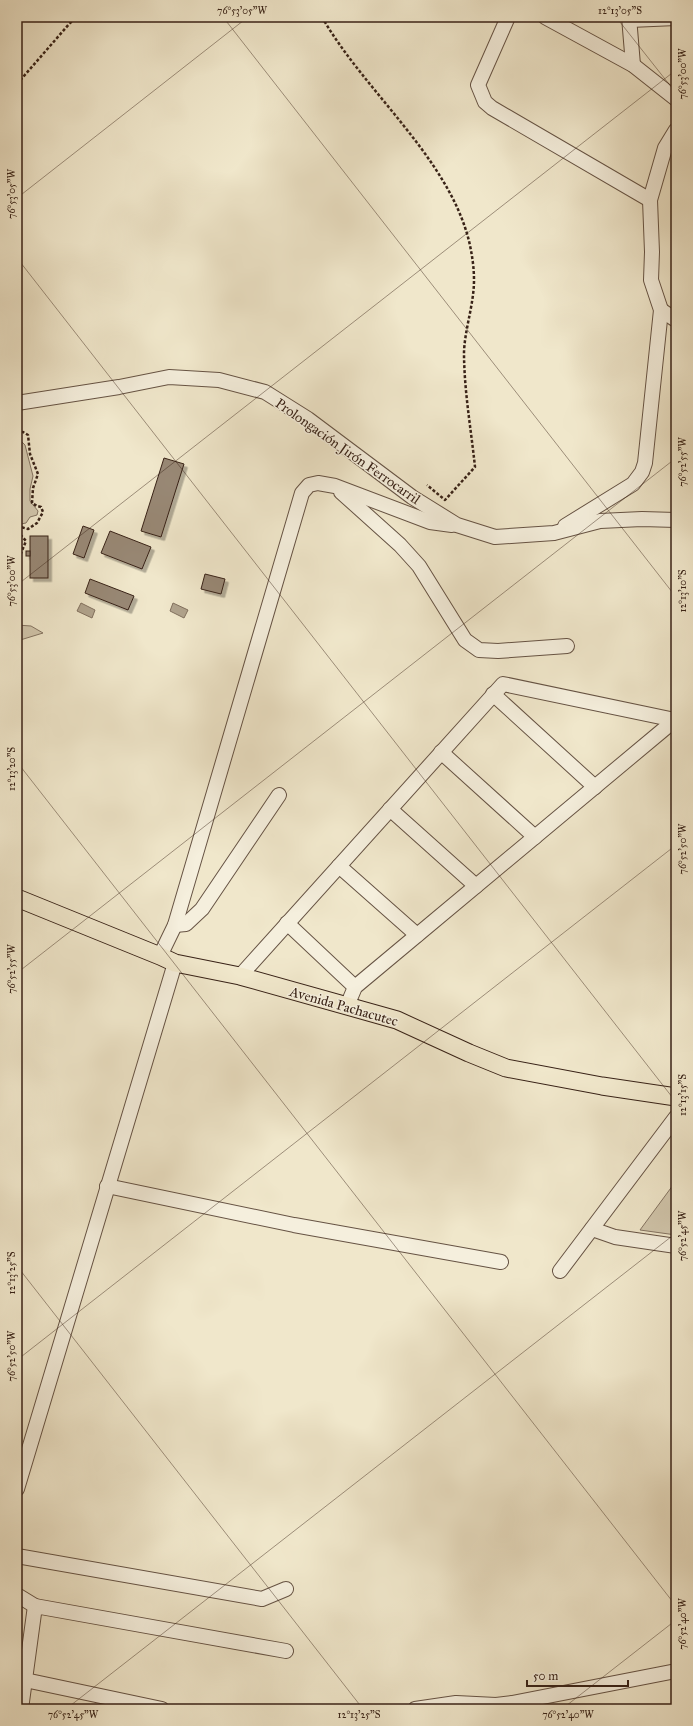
<svg xmlns="http://www.w3.org/2000/svg" width="693" height="1726" font-family="'IM FELL Great Primer',serif">
	<style>
		.green { fill: #d1c6ac; stroke: #847462 }
		.water { fill: #b1a48e; stroke: #81705e }
		.building { fill: #988875; stroke: #382217; filter: url(#shadow) }
		.lines { fill: none; stroke-linecap: round; stroke-linejoin: round }
		.minor-casing { stroke: #665344; stroke-width: 16 }
		.major-casing { stroke: #382217; stroke-width: 19 }
		.path { stroke: #382217; stroke-width: 2.5; stroke-dasharray: 3 2; stroke-linecap: butt }
		.minor { stroke: #f5efdd; stroke-width: 14 }
		.major { stroke: #f0e7cb; stroke-width: 17 }
		.ticks { fill: none; stroke: #382217; stroke-width: 1; stroke-opacity: 0.45 }
		.labels { text-anchor: middle; stroke-width: 3; stroke-linejoin: round; paint-order: stroke }
		.street-label { font-size: 14px; fill: #382217; stroke: #f5efdd }
		.neatline { fill: none; stroke: #382217; stroke-width: 1.5 }
		.ticks-label { font-size: 10px; text-anchor: middle; fill: #382217 }
	</style>
	<defs>
		<filter id="shadow"><feDropShadow dx="3.5" dy="3.5" stdDeviation="0" flood-color="#0004"/></filter>
	</defs>
	<rect width="100%" height="100%" fill="#f0e7cb"/>
	<filter id="stains"><feTurbulence type="fractalNoise" baseFrequency=".005" numOctaves="4"/><feColorMatrix values="0 0 0 0 .2 0 0 0 0 .09 0 0 0 0 .02 0 0 0 .5 -.17"/></filter>
	<radialGradient id="worn" r=".72"><stop offset=".6" stop-color="#630" stop-opacity="0"/><stop offset="1" stop-color="#630" stop-opacity=".3"/></radialGradient>
	<g class="green">
		<polygon points="17,437 25,445 33,476 30,489 30,501 38,511 37,515 30,517 26,523 21,524 17,522"/>
		<polygon points="17,625 31,626 43,633 17,641"/>
		<polygon points="676,1181 676,1235 640,1230"/>
	</g>
	<g class="water">
		<polygon points="81,603 95,610 92,618 77,611"/>
		<polygon points="173,603 188,610 184,618 170,611"/>
	</g>
	<g class="building">
		<polygon points="164,458 184,464 161,537 141,531"/>
		<polygon points="83,526 94,530 84,558 73,554"/>
		<polygon points="110,531 151,547 142,569 101,553"/>
		<rect x="30" y="536" width="18" height="42"/>
		<rect x="26" y="551" width="4" height="5"/>
		<polygon points="205,574 225,579 221,594 201,589"/>
		<polygon points="90,579 134,596 128,610 85,593"/>
	</g>
	<g class="lines">
		<defs>
			<g id="minor">
				<polyline points="508,17 478,85 485,102 492,108 650,200"/>
				<polyline points="545,17 633,65 676,99"/>
				<polyline points="629,17 633,65"/>
				<polyline points="630,20 676,18"/>
				<polyline points="661,310 676,320"/>
				<polyline points="17,403 119,387 169,377 219,380 265,392 308,419 412,497 457,525 495,537 554,533 600,521 642,519 676,520"/>
				<polyline points="341,492 400,545 419,566 465,640 479,650 498,651 567,646"/>
				<polyline points="565,526 633,484 642,472 645,463 661,310 651,280 652,252 650,200 665,148 676,130"/>
				<polyline points="493,694 595,787"/>
				<polyline points="441,752 535,837"/>
				<polyline points="390,809 476,886"/>
				<polyline points="339,866 417,935"/>
				<polyline points="287,923 355,987"/>
				<polyline points="175,925 186,924 202,909 279,795"/>
				<polyline points="160,956 175,925 302,493 309,485 318,483 335,486 430,522 452,525"/>
				<polyline points="240,976 503,684 675,720"/>
				<polyline points="347,1006 355,987 675,720"/>
				<polyline points="107,1186 294,1225 501,1262"/>
				<polyline points="592,1229 615,1237 676,1246"/>
				<polyline points="560,1271 676,1117"/>
				<polyline points="17,1489 175,963"/>
				<polyline points="17,1556 262,1599 286,1589"/>
				<polyline points="17,1595 35,1606"/>
				<polyline points="25,1680 162,1709"/>
				<polyline points="21,1709 35,1606 286,1651"/>
				<polyline points="415,1709 456,1703 496,1705 512,1703 676,1671"/>
			</g>
			<polyline id="major" points="17,898 160,956 175,963 240,976 397,1020 469,1053 506,1068 602,1086 676,1097"/>
		</defs>
		<use href="#minor" class="minor-casing"/>
		<use href="#major" class="major-casing"/>
		<g class="path">
			<path d="M322 17C364 91 448 157 469 241 472 254 474 267 474 280 474 304 465 328 464 352 464 390 471 429 475 467L445 500 427 485"/>
			<polyline points="17,84 70,23 79,17"/>
			<polyline points="17,526 28,529 37,523 43,512 41,507 37,506 32,503 33,488 38,474 30,454 28,435 23,432 20,432"/>
			<polyline points="17,531 26,541 17,563"/>
		</g>
		<use href="#minor" class="minor"/>
		<use href="#major" class="major"/>
	</g>
	<path class="ticks" d="M223 17 676 597M616 17 676 93M17 198 248 17M17 258 676 1102M17 585 676 70M17 762 676 1606M17 973 676 458M17 1266 363 1709M17 1360 676 845M66 1709 676 1233M562 1709 676 1620"/>
	<g class="labels">
		<g class="street-label">
			<text transform="translate(348 451) rotate(35)" y="5">Prolongación Jirón Ferrocarril</text>
			<text transform="translate(344 1006) rotate(16)" y="5">Avenida Pachacutec</text>
		</g>
	</g>
	<rect width="693" height="1726" fill="none" stroke="#f0e7cb" stroke-width="44"/>
	<path d="M527 1680v6h101v-6" fill="none" stroke="#382217" stroke-width="2"/>
	<text x="533" y="1680" font-size="12" fill="#382217" stroke="#f5efdd" stroke-width="3" paint-order="stroke">50 m</text>
	<rect x="22" y="22" width="649" height="1682" class="neatline"/>
	<g class="ticks-label">
		<text x="242" y="14">76°53'05"W</text>
		<text x="620" y="14">12°13'05"S</text>
		<text transform="translate(682 74) rotate(-90)" y="4">76°53'00"W</text>
		<text transform="translate(11 194) rotate(-90)" y="4">76°53'05"W</text>
		<text transform="translate(682 462) rotate(-90)" y="4">76°52'55"W</text>
		<text transform="translate(11 581) rotate(-90)" y="4">76°53'00"W</text>
		<text transform="translate(682 591) rotate(-90)" y="4">12°13'10"S</text>
		<text transform="translate(11 769) rotate(-90)" y="4">12°13'20"S</text>
		<text transform="translate(682 849) rotate(-90)" y="4">76°52'50"W</text>
		<text transform="translate(11 969) rotate(-90)" y="4">76°52'55"W</text>
		<text transform="translate(682 1095) rotate(-90)" y="4">12°13'15"S</text>
		<text transform="translate(682 1236) rotate(-90)" y="4">76°52'45"W</text>
		<text transform="translate(11 1273) rotate(-90)" y="4">12°13'25"S</text>
		<text transform="translate(11 1356) rotate(-90)" y="4">76°52'50"W</text>
		<text transform="translate(682 1624) rotate(-90)" y="4">76°52'40"W</text>
		<text x="73" y="1718">76°52'45"W</text>
		<text x="359" y="1718">12°13'25"S</text>
		<text x="568" y="1718">76°52'40"W</text>
	</g>
	<rect width="100%" height="100%" filter="url(#stains)"/>
	<rect width="100%" height="100%" fill="url(#worn)"/>
</svg>
